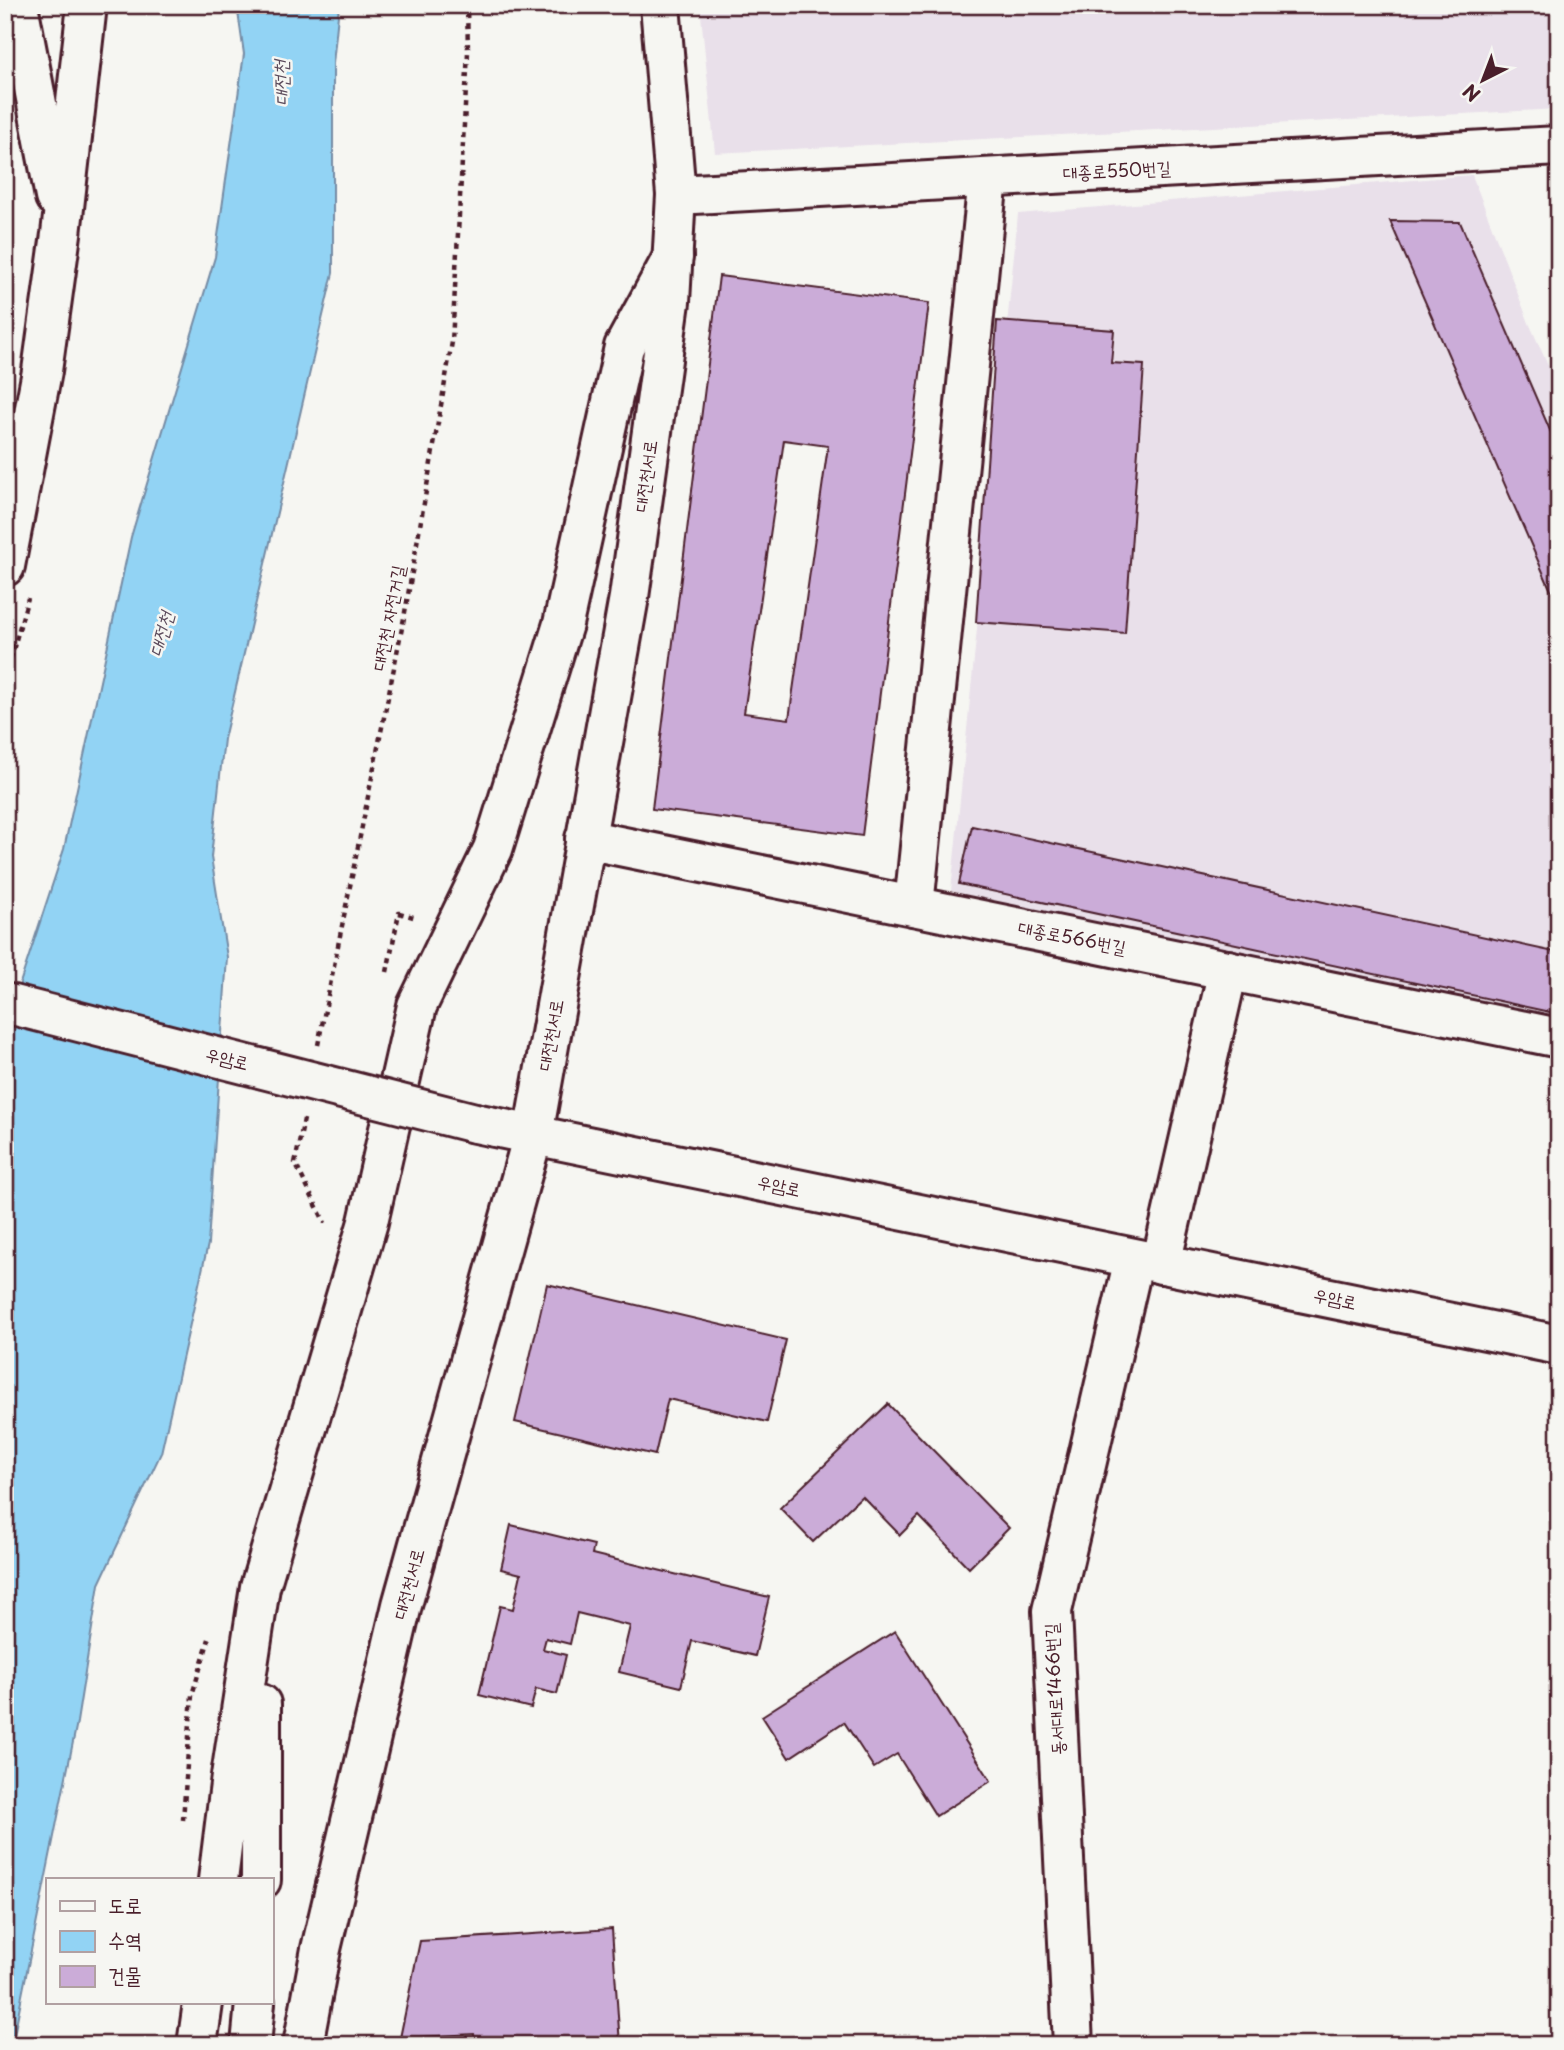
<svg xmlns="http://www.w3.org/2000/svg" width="1564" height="2050" font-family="'Playpen Sans','Poor Story',sans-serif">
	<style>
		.built { fill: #e9e0ea }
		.water { fill: #92d3f4; stroke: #758ba4; stroke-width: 2 }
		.building { fill: #cbacd8; stroke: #4a1f2b; stroke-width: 2; fill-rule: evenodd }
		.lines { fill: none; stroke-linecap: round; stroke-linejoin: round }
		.street-casing { stroke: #4a1f2b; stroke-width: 44 }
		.secondary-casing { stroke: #4a1f2b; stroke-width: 44 }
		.path { stroke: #4a1f2b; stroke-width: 4.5; stroke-dasharray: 5 5; stroke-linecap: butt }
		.street { stroke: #f6f6f2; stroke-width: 38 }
		.secondary { stroke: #f6f6f2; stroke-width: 38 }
		.secondary-bridge-casing { stroke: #4a1f2b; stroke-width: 44; stroke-linecap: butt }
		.secondary-bridge { stroke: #f6f6f2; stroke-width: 38 }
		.labels { text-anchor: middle; stroke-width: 5; stroke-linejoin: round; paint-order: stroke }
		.street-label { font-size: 18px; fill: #4a1f2b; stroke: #f6f6f2 }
		.water-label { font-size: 19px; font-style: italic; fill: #5c4c5d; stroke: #f6f6f2 }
	</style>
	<rect width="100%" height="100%" fill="#f6f6f2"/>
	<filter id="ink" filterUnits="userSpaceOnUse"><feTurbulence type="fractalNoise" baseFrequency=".0143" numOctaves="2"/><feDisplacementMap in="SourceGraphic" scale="14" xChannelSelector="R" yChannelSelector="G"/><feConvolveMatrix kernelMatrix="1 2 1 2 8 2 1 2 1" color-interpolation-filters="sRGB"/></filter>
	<g filter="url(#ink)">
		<g class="built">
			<polygon points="700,5 1559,5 1559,109 715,153"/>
			<polygon points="1472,175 1529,323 1559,390 1559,1035 951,891 1018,214"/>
		</g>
		<polygon class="water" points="237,5 339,5 333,64 333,273 224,739 211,857 227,957 208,1244 161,1453 99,1584 77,1722 12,2045 5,2045 5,1029 64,849 131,537 215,257 244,54"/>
		<g class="building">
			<polygon points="1512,5 1559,5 1559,7 1512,11"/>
			<polygon points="1390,221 1460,222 1559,451 1559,609"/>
			<path d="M719 276 929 303 862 836 652 809ZM784 440 828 446 789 719 744 713Z"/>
			<polygon points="997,321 1114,330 1111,363 1144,365 1125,633 976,622"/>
			<polygon points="972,826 1559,953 1559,1014 959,884"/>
			<polygon points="547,1284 786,1340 767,1422 668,1399 655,1455 515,1422"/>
			<polygon points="888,1404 1009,1528 969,1568 919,1516 900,1535 862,1496 813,1542 780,1508"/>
			<polygon points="511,1525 594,1545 592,1554 769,1597 755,1656 692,1641 681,1687 619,1672 630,1626 577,1613 570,1644 546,1638 543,1649 566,1655 557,1694 536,1689 531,1708 479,1695 500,1606 513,1609 521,1574 501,1569"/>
			<polygon points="895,1631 991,1781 936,1816 897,1754 874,1768 844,1722 789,1758 762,1716"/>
			<polygon points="612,1929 620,2045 475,2045 474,2034 400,2038 420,1941"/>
		</g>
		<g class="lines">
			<defs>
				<g id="street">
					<polyline points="585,839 1559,1038"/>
					<polyline points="914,906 988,178"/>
					<polyline points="1161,1264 1228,970"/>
					<polyline points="303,2045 321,1949 402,1605 533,1135 629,597 670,302 676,195 660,5"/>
					<polyline points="1073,2045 1052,1611 1134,1259"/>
				</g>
				<g id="secondary">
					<polyline points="18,5 55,197"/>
					<polyline points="676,195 1559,146"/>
					<polyline points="5,566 42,371 61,234 87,5"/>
					<polyline points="475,1123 1559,1345"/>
					<polyline points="261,1704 261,1880"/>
					<polyline points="218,1880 231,1776 260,1587 368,1222 417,1006 493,849 563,624 624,347 673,257"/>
					<polyline points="197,2045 203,2003"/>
					<polyline points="251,2045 255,2003"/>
				</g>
			</defs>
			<use href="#street" class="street-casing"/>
			<use href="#secondary" class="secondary-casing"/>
			<g class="path">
				<polyline points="5,678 28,598"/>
				<polyline points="387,972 399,913 417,918"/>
				<polyline points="318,1045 404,618 452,342 468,52 467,5"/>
				<polyline points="304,1119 295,1163 325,1223"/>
				<polyline points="183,1820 192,1695 209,1639"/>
			</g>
			<use href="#street" class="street"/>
			<use href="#secondary" class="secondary"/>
			<defs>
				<polyline id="secondary-bridge" points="5,1003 475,1123"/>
			</defs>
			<use href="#secondary-bridge" class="secondary-bridge-casing"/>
			<use href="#secondary-bridge" class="secondary-bridge"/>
		</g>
	</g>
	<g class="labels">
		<g class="street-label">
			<text transform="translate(1117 171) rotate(-3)" y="6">대종로550번길</text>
			<text transform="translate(646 476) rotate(-82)" y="6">대전천서로</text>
			<text transform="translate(389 618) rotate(-79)" y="6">대전천 자전거길</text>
			<text transform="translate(1072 938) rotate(11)" y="6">대종로566번길</text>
			<text transform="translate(551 1035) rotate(-80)" y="6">대전천서로</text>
			<text transform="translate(227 1059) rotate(14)" y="6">우암로</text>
			<text transform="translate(779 1186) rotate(12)" y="6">우암로</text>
			<text transform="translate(1335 1299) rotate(12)" y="6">우암로</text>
			<text transform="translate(409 1584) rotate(-75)" y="6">대전천서로</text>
			<text transform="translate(1055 1689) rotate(-93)" y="6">동서대로1466번길</text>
		</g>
		<g class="water-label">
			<text transform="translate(281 83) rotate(-91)" y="7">대전천</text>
			<text transform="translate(161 634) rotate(-75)" y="7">대전천</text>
		</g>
	</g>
	<rect width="1564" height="2050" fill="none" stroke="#f6f6f2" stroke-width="28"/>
	<rect x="14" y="14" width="1536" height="2022" fill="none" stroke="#4a1f2b" stroke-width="2.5" filter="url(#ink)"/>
	<rect x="46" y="1878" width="228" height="126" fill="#f6f6f2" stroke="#b1a0a2" stroke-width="2"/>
	<rect x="60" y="1901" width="35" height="10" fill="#f6f6f2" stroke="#b1a0a2" stroke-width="2"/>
	<text x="108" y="1913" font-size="21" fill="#4a1f2b">도로</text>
	<rect x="60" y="1931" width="35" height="21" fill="#92d3f4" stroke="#b1a0a2" stroke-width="2"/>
	<text x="108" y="1948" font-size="21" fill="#4a1f2b">수역</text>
	<rect x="60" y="1966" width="35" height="21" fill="#cbacd8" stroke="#b1a0a2" stroke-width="2"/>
	<text x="108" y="1983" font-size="21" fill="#4a1f2b">건물</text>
	<g transform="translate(1483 80) rotate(222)" stroke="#f6f6f2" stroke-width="5" paint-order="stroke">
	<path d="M0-5L12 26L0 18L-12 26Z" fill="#4a1f2b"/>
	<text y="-10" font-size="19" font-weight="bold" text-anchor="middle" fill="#4a1f2b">N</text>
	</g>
</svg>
